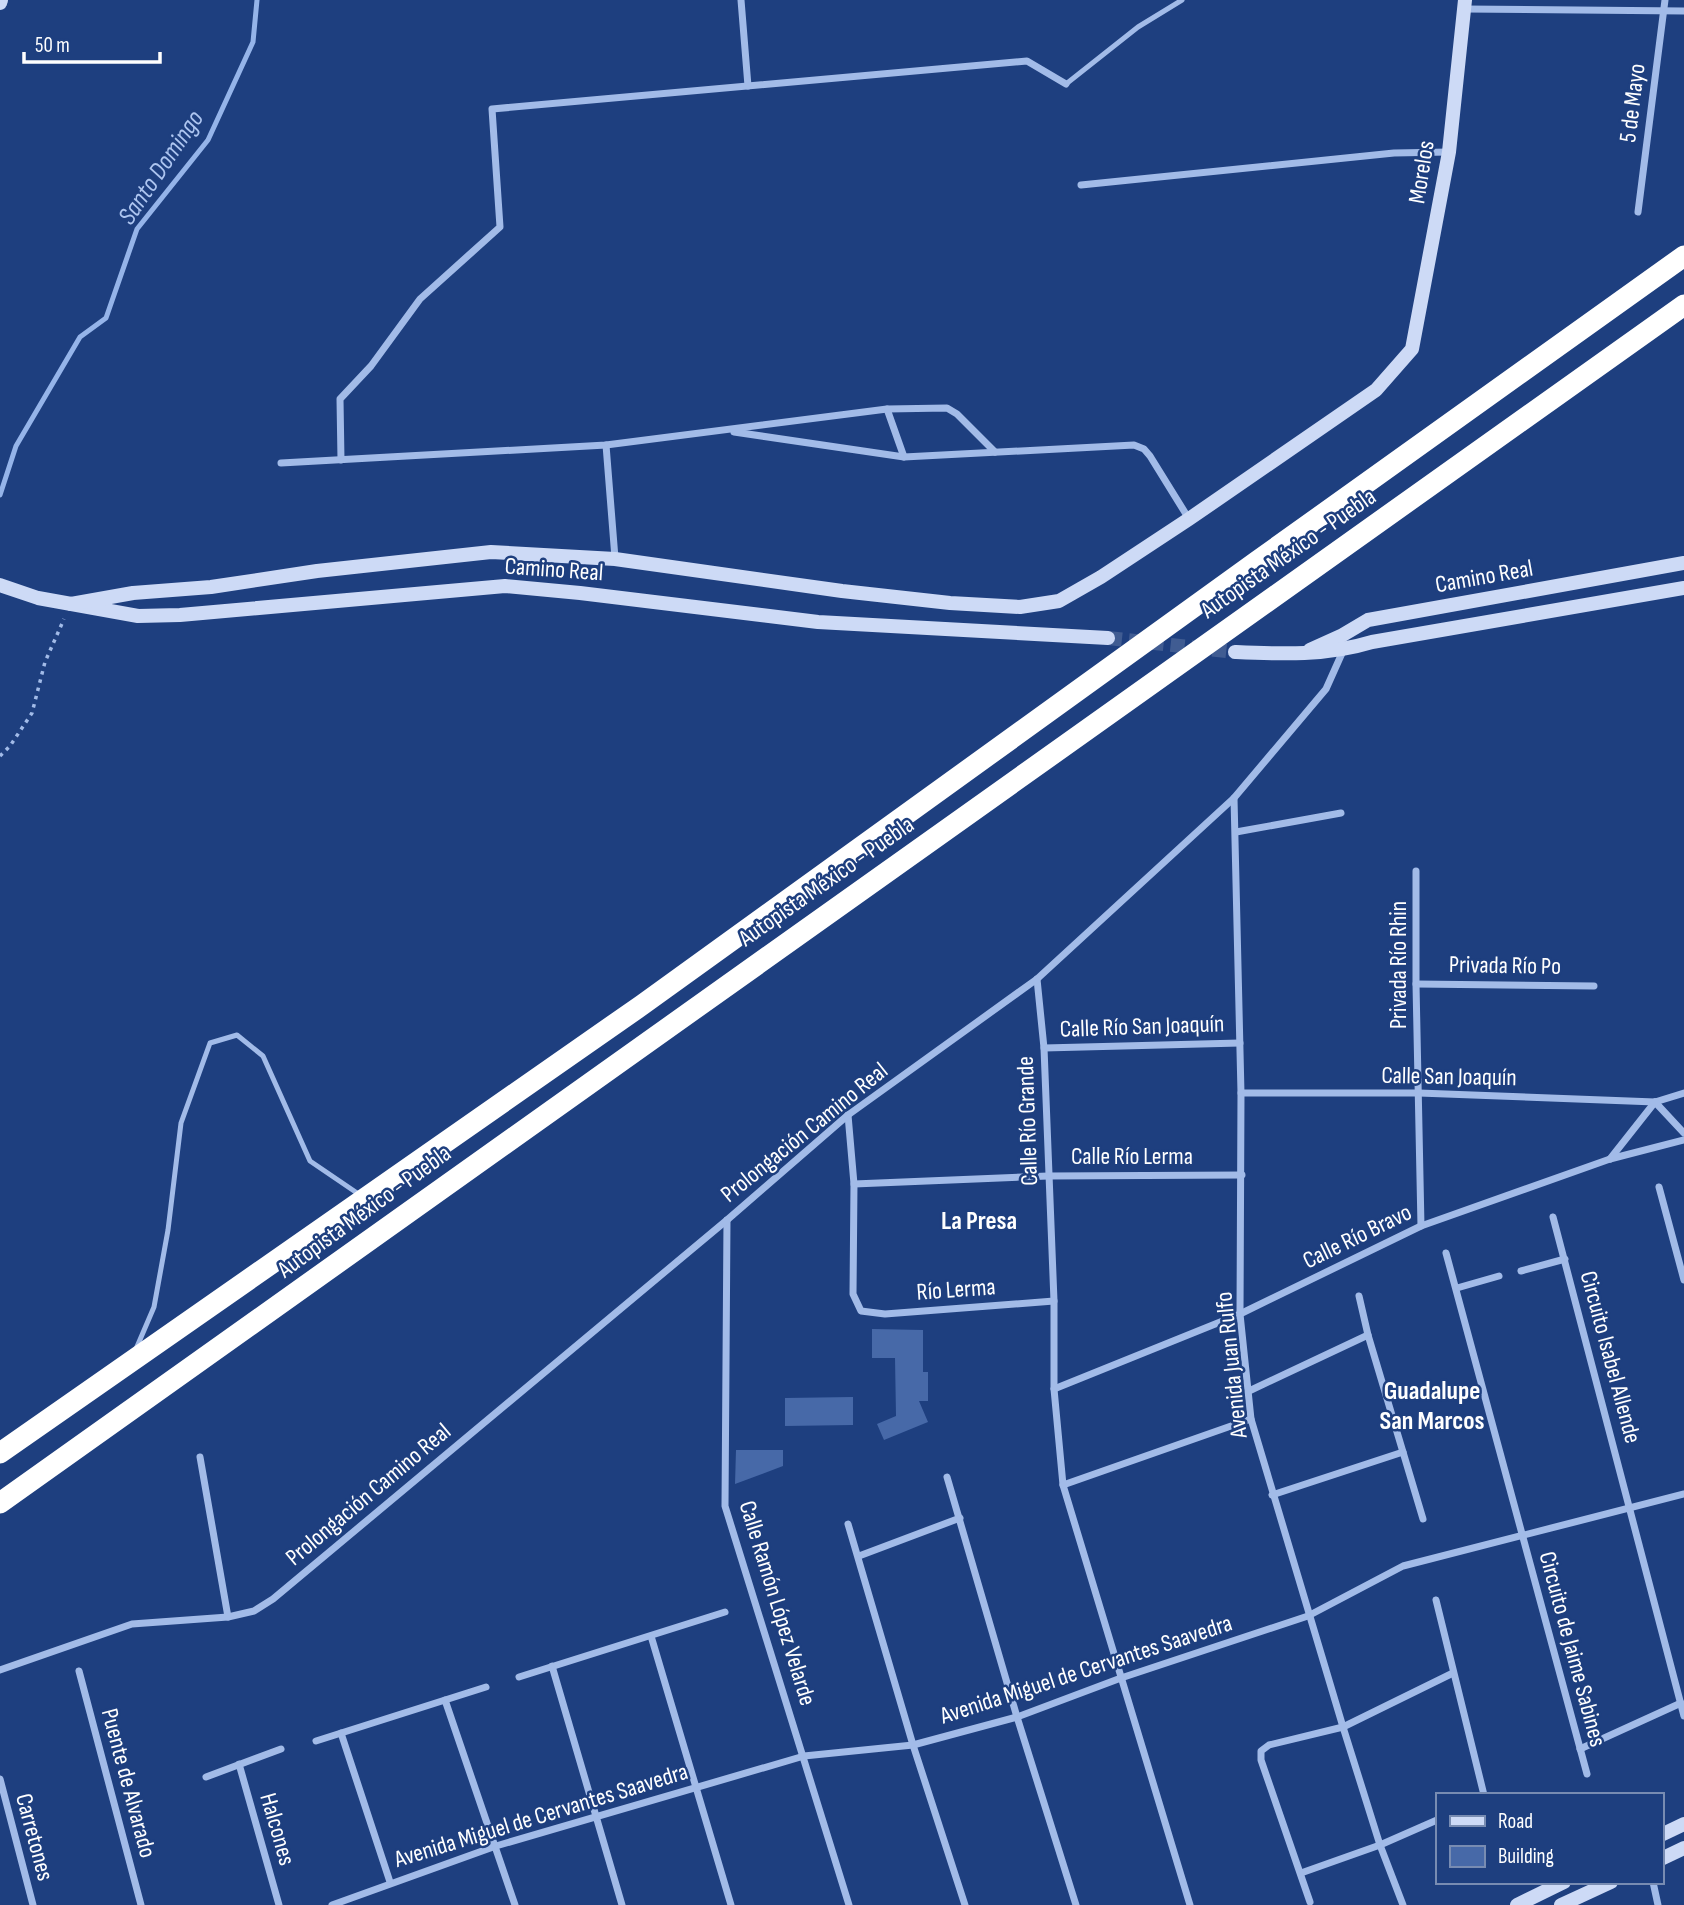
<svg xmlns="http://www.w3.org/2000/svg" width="1684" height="1905" font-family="'Sofia Sans Condensed',sans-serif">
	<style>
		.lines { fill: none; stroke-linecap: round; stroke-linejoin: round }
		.stream { stroke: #95b4e9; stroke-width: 5 }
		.building { fill: #4769a8 }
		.secondary-tunnel { stroke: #405c92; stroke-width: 14; stroke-dasharray: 14 7; stroke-linecap: butt }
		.path { stroke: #a2bbe8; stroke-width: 3.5; stroke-dasharray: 3.5 5; stroke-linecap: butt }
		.lane { stroke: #a2bbe8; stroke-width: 5 }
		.street { stroke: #a2bbe8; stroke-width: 7 }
		.secondary { stroke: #cddaf6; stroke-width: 14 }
		.highway { stroke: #fff; stroke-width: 21 }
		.labels { text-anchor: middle; stroke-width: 5; stroke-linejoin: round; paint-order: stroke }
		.street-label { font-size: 24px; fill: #fff; stroke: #1e3f7f }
		.water-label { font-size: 26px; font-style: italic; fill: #adc5f0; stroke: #1e3f7f }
		.neighbourhood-label { font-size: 26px; font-weight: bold; fill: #fff; stroke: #1e3f7f }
	</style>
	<rect width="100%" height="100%" fill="#1e3f7f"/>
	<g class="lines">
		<polyline class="stream" points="0,495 16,446 80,337 106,318 137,229 208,140 253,42 257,0"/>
	</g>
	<g class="building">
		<polygon points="872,1329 923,1330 923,1372 928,1372 928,1401 919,1401 928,1422 884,1440 877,1424 896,1416 895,1358 872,1358"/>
		<polygon points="853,1397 853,1425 785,1426 785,1398"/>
		<polygon points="736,1450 783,1450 783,1466 735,1484"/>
	</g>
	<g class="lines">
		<polyline class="secondary-tunnel" points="1108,638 1235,652"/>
		<polyline class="path" points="0,756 10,746 32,713 45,662 64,619"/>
		<g class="lane">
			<polyline points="1066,84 1138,27 1182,0"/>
			<polyline points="136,1349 154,1307 168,1230 181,1123 210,1043 237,1035 263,1056 310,1161 360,1195"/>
		</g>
		<g class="street">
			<polyline points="741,0 748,86"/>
			<polyline points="1465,9 1684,11"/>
			<polyline points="1081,185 1394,153 1449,152"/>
			<polyline points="1638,212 1665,0"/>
			<polyline points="887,409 904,457"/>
			<polyline points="734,432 904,457 1134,445 1144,449 1150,456 1189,519"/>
			<polyline points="606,445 615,558"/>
			<polyline points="341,460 340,399 371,366 420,299 500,227 492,109 1027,61 1066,84"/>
			<polyline points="281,463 606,445 887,409 947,408 957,414 995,452"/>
			<polyline points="1234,798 1241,1093 1240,1314 1251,1419 1343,1727 1380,1845 1403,1905"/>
			<polyline points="1236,832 1341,813"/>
			<polyline points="1416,871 1416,984 1421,1226"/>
			<polyline points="1037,979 1044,1048 1054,1301 1054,1389 1063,1485 1190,1905"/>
			<polyline points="1416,984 1594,986"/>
			<polyline points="1044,1048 1240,1043"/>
			<polyline points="1241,1093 1419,1093 1655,1102 1684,1093"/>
			<polyline points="1655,1102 1684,1133"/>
			<polyline points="848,1115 854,1184 853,1294 861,1311 885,1314 1054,1301"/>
			<polyline points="1610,1159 1655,1102"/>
			<polyline points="854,1184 1048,1176 1242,1175"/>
			<polyline points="1659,1187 1684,1280"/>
			<polyline points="1553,1217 1684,1716"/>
			<polyline points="727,1220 725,1506 849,1905"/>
			<polyline points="1446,1253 1587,1774"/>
			<polyline points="1521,1271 1565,1259"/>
			<polyline points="1457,1288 1499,1276"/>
			<polyline points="1359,1296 1368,1335 1423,1519"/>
			<polyline points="1054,1389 1240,1314 1421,1226 1610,1159 1684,1140"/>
			<polyline points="1249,1391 1368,1335"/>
			<polyline points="200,1457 228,1617"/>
			<polyline points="947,1477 1017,1717 1076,1905"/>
			<polyline points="1063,1485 1251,1419"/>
			<polyline points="1272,1495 1403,1452"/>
			<polyline points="848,1524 913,1745 965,1905"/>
			<polyline points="859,1556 960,1518"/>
			<polyline points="1436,1600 1484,1795"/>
			<polyline points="651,1636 731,1905"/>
			<polyline points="552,1666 622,1905"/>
			<polyline points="0,1670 132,1624 228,1617 254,1611 273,1599 727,1220 848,1115 1037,979 1234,798 1326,689 1343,651 1343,648"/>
			<polyline points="79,1671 141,1905"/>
			<polyline points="519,1677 725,1612"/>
			<polyline points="445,1700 515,1905"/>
			<polyline points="341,1733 390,1882"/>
			<polyline points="316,1741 486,1687"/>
			<polyline points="1580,1749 1681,1703"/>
			<polyline points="239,1764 279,1905"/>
			<polyline points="206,1777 281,1749"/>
			<polyline points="0,1779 33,1905"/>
			<polyline points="1301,1873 1380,1845 1437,1820"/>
			<polyline points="1653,1882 1658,1905"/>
			<polyline points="1310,1902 1261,1760 1261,1751 1269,1745 1343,1727 1453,1673"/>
			<polyline points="332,1905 496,1846 804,1756 913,1745 1017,1717 1121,1678 1308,1616 1403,1566 1684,1494"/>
		</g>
		<g class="secondary">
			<polyline points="0,3 1,0"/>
			<polyline points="0,585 38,598 138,616 180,615 505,586 580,593 818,622 1108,638"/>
			<polyline points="71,604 133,593 211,587 317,571 491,552 615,559 842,591 950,603 1020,607 1059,601 1101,577 1189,519 1376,390 1412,349 1449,152 1465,0"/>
			<polyline points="1310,650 1341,636 1368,620 1684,563"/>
			<path d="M1235 652C1282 654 1326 656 1372 642L1684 588"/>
			<polyline points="1661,1835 1684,1824"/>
			<polyline points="1661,1859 1684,1848"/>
			<polyline points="1517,1905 1564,1882"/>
			<polyline points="1561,1905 1611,1882"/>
		</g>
		<g class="highway">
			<polyline points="0,1453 642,1005 1256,562 1684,256"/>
			<polyline points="0,1503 1684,305"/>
		</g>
	</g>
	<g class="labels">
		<g class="street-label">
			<text transform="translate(1632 103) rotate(-83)" y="8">5 de Mayo</text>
			<text transform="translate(1421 172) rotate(-81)" y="8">Morelos</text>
			<text transform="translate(1288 553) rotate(-35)" y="8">Autopista México - Puebla</text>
			<text transform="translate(554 569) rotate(4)" y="8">Camino Real</text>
			<text transform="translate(1484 576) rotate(-10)" y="8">Camino Real</text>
			<text transform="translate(826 881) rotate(-35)" y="8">Autopista México - Puebla</text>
			<text transform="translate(1398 965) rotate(-90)" y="8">Privada Río Rhin</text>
			<text transform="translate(1505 965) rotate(1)" y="8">Privada Río Po</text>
			<text transform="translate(1142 1026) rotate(-2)" y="8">Calle Río San Joaquín</text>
			<text transform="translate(1449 1076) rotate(1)" y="8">Calle San Joaquín</text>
			<text transform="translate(1027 1121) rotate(-92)" y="8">Calle Río Grande</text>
			<text transform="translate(804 1132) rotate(-39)" y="8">Prolongación Camino Real</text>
			<text x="1132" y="1164">Calle Río Lerma</text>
			<text transform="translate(364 1211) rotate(-36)" y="8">Autopista México - Puebla</text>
			<text transform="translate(1357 1236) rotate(-26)" y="8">Calle Río Bravo</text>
			<text transform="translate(956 1289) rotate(-4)" y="8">Río Lerma</text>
			<text transform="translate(1611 1357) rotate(75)" y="8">Circuito Isabel Allende</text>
			<text transform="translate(1231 1365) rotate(-96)" y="8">Avenida Juan Rulfo</text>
			<text transform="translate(368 1494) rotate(-40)" y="8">Prolongación Camino Real</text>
			<text transform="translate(778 1603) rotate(73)" y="8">Calle Ramón López Velarde</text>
			<text transform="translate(1573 1649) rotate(75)" y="8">Circuito de Jaime Sabines</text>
			<text transform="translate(1086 1669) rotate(-18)" y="8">Avenida Miguel de Cervantes Saavedra</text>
			<text transform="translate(129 1783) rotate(75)" y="8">Puente de Alvarado</text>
			<text transform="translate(541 1815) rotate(-17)" y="8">Avenida Miguel de Cervantes Saavedra</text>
			<text transform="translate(278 1829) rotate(74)" y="8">Halcones</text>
			<text transform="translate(35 1837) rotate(75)" y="8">Carretones</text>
		</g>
		<g class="water-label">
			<text transform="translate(160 167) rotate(-56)" y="9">Santo Domingo</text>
		</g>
		<g class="neighbourhood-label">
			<text x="979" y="1229">La Presa</text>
			<text x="1432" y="1399">Guadalupe<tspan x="1432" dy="30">San Marcos</tspan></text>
		</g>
	</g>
	<rect x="1436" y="1793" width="228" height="91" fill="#1e3f7f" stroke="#788cb2" stroke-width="2"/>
	<rect x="1450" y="1816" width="35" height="10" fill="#cddaf6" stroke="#788cb2" stroke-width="2"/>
	<text x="1498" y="1828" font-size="21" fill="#ffffff">Road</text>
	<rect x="1450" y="1846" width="35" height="21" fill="#4769a8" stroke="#788cb2" stroke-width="2"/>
	<text x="1498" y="1863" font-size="21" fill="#ffffff">Building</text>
	<path d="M24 52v10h136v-10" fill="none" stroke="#ffffff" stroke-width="3.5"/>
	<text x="35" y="52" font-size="21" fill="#ffffff" stroke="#1e3f7f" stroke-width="5" paint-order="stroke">50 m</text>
</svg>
